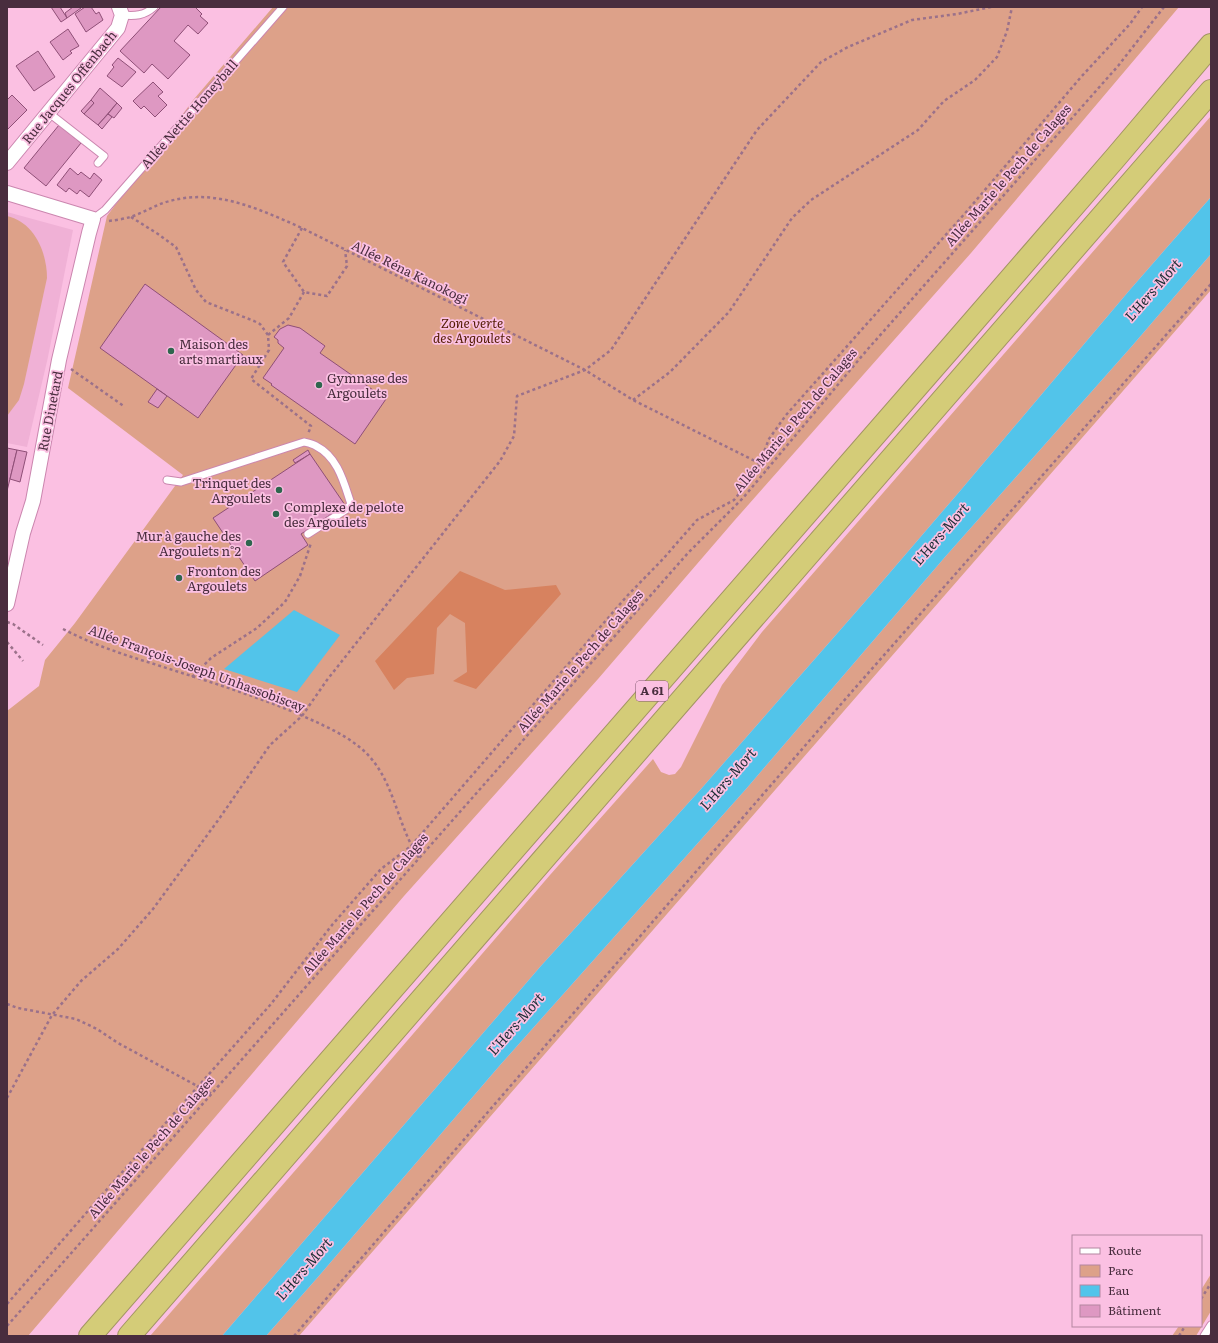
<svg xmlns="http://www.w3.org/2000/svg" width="1218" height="1343" font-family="Literata,serif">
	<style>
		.built { fill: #f0b1d6 }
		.green { fill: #dda189 }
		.forest { fill: #d7825f }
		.water { fill: #52c4ea }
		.building { fill: #de98c2; stroke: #8f4f77 }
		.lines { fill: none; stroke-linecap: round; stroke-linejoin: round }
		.lane-casing { stroke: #cb86af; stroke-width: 9 }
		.street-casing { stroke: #cb86af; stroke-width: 16 }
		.highway-casing { stroke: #a39464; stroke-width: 24 }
		.path { stroke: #9b718a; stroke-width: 2.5; stroke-dasharray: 3 3; stroke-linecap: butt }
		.lane { stroke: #fff; stroke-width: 7 }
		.street { stroke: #fff; stroke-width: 14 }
		.highway { stroke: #d4cc78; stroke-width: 22 }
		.poi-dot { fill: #2e664e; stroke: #fbc0e2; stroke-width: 1.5 }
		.labels { text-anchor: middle; stroke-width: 3.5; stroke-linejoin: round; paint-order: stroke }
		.shield { fill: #fbc0e2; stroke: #7e596f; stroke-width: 1 }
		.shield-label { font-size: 12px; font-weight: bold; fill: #492d3e }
		.street-label { font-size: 13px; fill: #492d3e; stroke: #fbc0e2 }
		.park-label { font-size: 13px; font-style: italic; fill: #511b01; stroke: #fbc0e2 }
		.poi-label { font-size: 13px; fill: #492d3e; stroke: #fbc0e2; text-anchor: start }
		.water-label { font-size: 14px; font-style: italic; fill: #192d34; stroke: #fbc0e2 }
	</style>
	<rect width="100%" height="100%" fill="#fbc0e2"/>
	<polygon class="built" points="7,212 73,230 48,357 27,447 7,443"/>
	<g class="green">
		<polygon points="273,7 1179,7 971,253 734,521 598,679 404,896 28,1336 7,1336 7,711 39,686 45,660 75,623 183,475 68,388 107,216 194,99"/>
		<polygon points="1211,116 1211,197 1128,292 960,491 863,604 701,789 540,967 222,1336 150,1336 307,1157 550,875 653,759 661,772 669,775 675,774 681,767 722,685 762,632"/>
		<path d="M7 216C34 222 47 252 47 278L24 384 19 400 7 416Z"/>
		<polygon points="1211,254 1211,290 299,1336 266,1336 318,1277 501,1064 746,789 945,557 1132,346"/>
		<polygon points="1211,1274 1211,1311 1196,1336 1172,1336 1179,1326 1201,1326 1201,1290"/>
	</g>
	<polygon class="forest" points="460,571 505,590 556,585 561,594 476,689 453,681 467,672 465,623 450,614 437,628 434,674 407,678 394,690 375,661"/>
	<g class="water">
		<polygon points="1211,197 1211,254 1132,346 945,557 746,789 501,1064 318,1277 266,1336 222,1336 540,967 701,789 863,604 960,491 1128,292"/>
		<polygon points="294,610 340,635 297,692 224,669"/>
	</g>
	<g class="building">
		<polygon points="51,7 60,7 67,18 61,22"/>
		<polygon points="73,7 80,7 81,8 67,18 65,13"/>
		<polygon points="85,7 91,7 96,14 99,12 103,20 86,32 75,14"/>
		<polygon points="161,7 195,7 202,14 200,16 208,23 198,34 188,25 174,41 190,55 168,79 152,64 144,73 120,51"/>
		<polygon points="68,29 79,46 70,51 72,53 63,60 50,42"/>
		<polygon points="38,51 55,77 34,91 16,66"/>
		<polygon points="118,58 136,72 122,87 107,76 114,67 112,65"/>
		<polygon points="153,82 163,92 158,96 167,105 155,117 144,106 141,109 133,101"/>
		<polygon points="100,88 117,103 98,125 84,114 94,103 91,100"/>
		<polygon points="12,95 27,110 7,130 7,100"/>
		<polygon points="91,100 94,103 84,114 81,111"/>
		<polygon points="117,103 122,108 114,118 108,114"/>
		<polygon points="108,114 112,117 102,129 98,125"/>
		<polygon points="59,125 81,143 46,186 24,168"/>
		<polygon points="70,168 78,175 81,172 90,179 94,173 102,180 89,197 80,190 77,194 69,188 66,192 57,185"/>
		<polygon points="145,284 243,355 198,418 100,348"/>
		<polygon points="288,325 300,328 325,346 320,353 386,399 355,444 271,385 272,384 263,378 284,348 278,343 278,340 274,337 280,329"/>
		<polygon points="157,389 167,396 158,408 148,402"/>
		<polygon points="7,448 17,450 7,491"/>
		<polygon points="17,450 27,452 20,482 10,479"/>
		<polygon points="308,450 310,454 295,463 293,460"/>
		<polygon points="310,454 345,505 301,534 308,545 255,581 213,518"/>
	</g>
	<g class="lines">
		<defs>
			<g id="lane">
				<path d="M122 15C135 16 144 16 154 7"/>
				<polyline points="49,113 104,156 98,163"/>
				<polyline points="93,219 105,210 283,7"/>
				<path d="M167 480 181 482 304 442C308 443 313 444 316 446 338 457 344 483 351 504L347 509 308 534"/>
				<polyline points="1204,1336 1211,1325"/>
			</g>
			<g id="street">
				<polyline points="7,163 118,28 122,15 119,7"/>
				<polyline points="7,193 93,219 89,233 59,360 33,501 23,533 7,604"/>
			</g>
			<g id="highway">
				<polyline points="90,1336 954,344 1116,157 1211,45"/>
				<polyline points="129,1336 1211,91"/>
			</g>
		</defs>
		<use href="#lane" class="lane-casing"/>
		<use href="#street" class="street-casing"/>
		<use href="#highway" class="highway-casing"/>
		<g class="path">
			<polyline points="131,217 158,234 176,247 196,290 206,302 254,321 260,324 268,335"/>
			<path d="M109 221C116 220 124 219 130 217 144 213 156 204 170 201 216 188 261 210 302 228L585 370 633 400 759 463 767 469"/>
			<polyline points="302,228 283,262 304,292 327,296 347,266 345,250"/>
			<polyline points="304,292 289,318 268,335 269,350 251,379 311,426 308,434"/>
			<polyline points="71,369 125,407"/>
			<polyline points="633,400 670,372 729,312 792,218 811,200 918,130 944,101 975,80 997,57 1007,31 1012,7"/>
			<polyline points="7,622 13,624 43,645"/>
			<path d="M63 629C92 644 121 654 151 663 206 681 262 697 314 721 336 731 360 743 374 762 396 791 399 829 419 858"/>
			<polyline points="7,642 23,661"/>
			<polyline points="192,677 211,658 257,628 285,602 300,576 311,543"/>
			<polyline points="7,1004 18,1008 76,1019 97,1029 118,1043 212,1094"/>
			<polyline points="7,1098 52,1015 81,981 118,949 153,909 219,819 270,745 302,716 327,680 500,461 514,436 517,396 585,370 611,350 757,130 821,62 848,47 912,20 957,14 991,7"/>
			<polyline points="1201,1299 1211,1283"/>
			<polyline points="7,1304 94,1204 271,1004 332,925 381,869 411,846 627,596 663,559 697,520 734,500 756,472 769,439 786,415 967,211 1081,77 1130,24 1142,7"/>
			<polyline points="7,1326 688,553 743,498 867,350 1118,66 1164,7"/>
			<polyline points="294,1336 855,688 1211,284"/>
			<polyline points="1179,1336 1185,1326"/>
		</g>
		<use href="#lane" class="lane"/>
		<use href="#street" class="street"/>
		<use href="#highway" class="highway"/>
	</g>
	<g class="poi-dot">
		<circle cx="171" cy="351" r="4"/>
		<circle cx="319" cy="385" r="4"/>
		<circle cx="279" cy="490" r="4"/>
		<circle cx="276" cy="514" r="4"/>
		<circle cx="249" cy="543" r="4"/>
		<circle cx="179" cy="578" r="4"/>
	</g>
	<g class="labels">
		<rect class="shield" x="636" y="681" width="32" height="20" rx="3"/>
		<g class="shield-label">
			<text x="652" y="695">A 61</text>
		</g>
		<g class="street-label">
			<text transform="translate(69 87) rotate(-51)" y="5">Rue Jacques Offenbach</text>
			<text transform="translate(189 114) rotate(-49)" y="5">Allée Nettie Honeyball</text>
			<text transform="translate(1008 175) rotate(-49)" y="5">Allée Marie le Pech de Calages</text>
			<text transform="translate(410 272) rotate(26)" y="5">Allée Réna Kanokogi</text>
			<text transform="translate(50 411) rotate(-79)" y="5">Rue Dinetard</text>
			<text transform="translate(795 420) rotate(-50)" y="5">Allée Marie le Pech de Calages</text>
			<text transform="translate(580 661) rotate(-49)" y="5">Allée Marie le Pech de Calages</text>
			<text transform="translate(197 668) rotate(20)" y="5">Allée François-Joseph Unhassobiscay</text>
			<text transform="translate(365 904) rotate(-49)" y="5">Allée Marie le Pech de Calages</text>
			<text transform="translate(151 1147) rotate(-49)" y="5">Allée Marie le Pech de Calages</text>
		</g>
		<g class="park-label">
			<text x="472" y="328">Zone verte<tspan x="472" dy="15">des Argoulets</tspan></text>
		</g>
		<g class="poi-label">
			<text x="179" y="349">Maison des<tspan x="179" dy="15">arts martiaux</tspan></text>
			<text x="327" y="383">Gymnase des<tspan x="327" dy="15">Argoulets</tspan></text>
			<text x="271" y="488" text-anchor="end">Trinquet des<tspan x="271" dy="15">Argoulets</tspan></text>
			<text x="284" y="512">Complexe de pelote<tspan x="284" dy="15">des Argoulets</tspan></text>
			<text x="241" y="541" text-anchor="end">Mur à gauche des<tspan x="241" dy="15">Argoulets n°2</tspan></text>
			<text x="187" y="576">Fronton des<tspan x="187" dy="15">Argoulets</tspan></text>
		</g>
		<g class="water-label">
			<text transform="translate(1153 290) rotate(-49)" y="5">L'Hers-Mort</text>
			<text transform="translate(941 534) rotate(-49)" y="5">L'Hers-Mort</text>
			<text transform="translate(728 779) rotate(-49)" y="5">L'Hers-Mort</text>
			<text transform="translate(516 1024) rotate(-49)" y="5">L'Hers-Mort</text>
			<text transform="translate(304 1269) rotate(-49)" y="5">L'Hers-Mort</text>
		</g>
	</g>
	<rect width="1218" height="1343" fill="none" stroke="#492d3e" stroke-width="16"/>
	<rect x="1072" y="1235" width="130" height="92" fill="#fbc0e2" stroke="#b485a0"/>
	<rect x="1080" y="1248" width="20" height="6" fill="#ffffff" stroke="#b485a0"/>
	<text x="1108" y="1255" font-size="12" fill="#492d3e">Route</text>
	<rect x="1080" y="1265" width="20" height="12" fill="#dda189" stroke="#b485a0"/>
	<text x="1108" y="1275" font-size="12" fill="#492d3e">Parc</text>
	<rect x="1080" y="1285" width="20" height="12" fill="#52c4ea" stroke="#b485a0"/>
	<text x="1108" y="1295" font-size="12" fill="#492d3e">Eau</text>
	<rect x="1080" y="1305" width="20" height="12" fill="#de98c2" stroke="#b485a0"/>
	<text x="1108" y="1315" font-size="12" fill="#492d3e">Bâtiment</text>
</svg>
